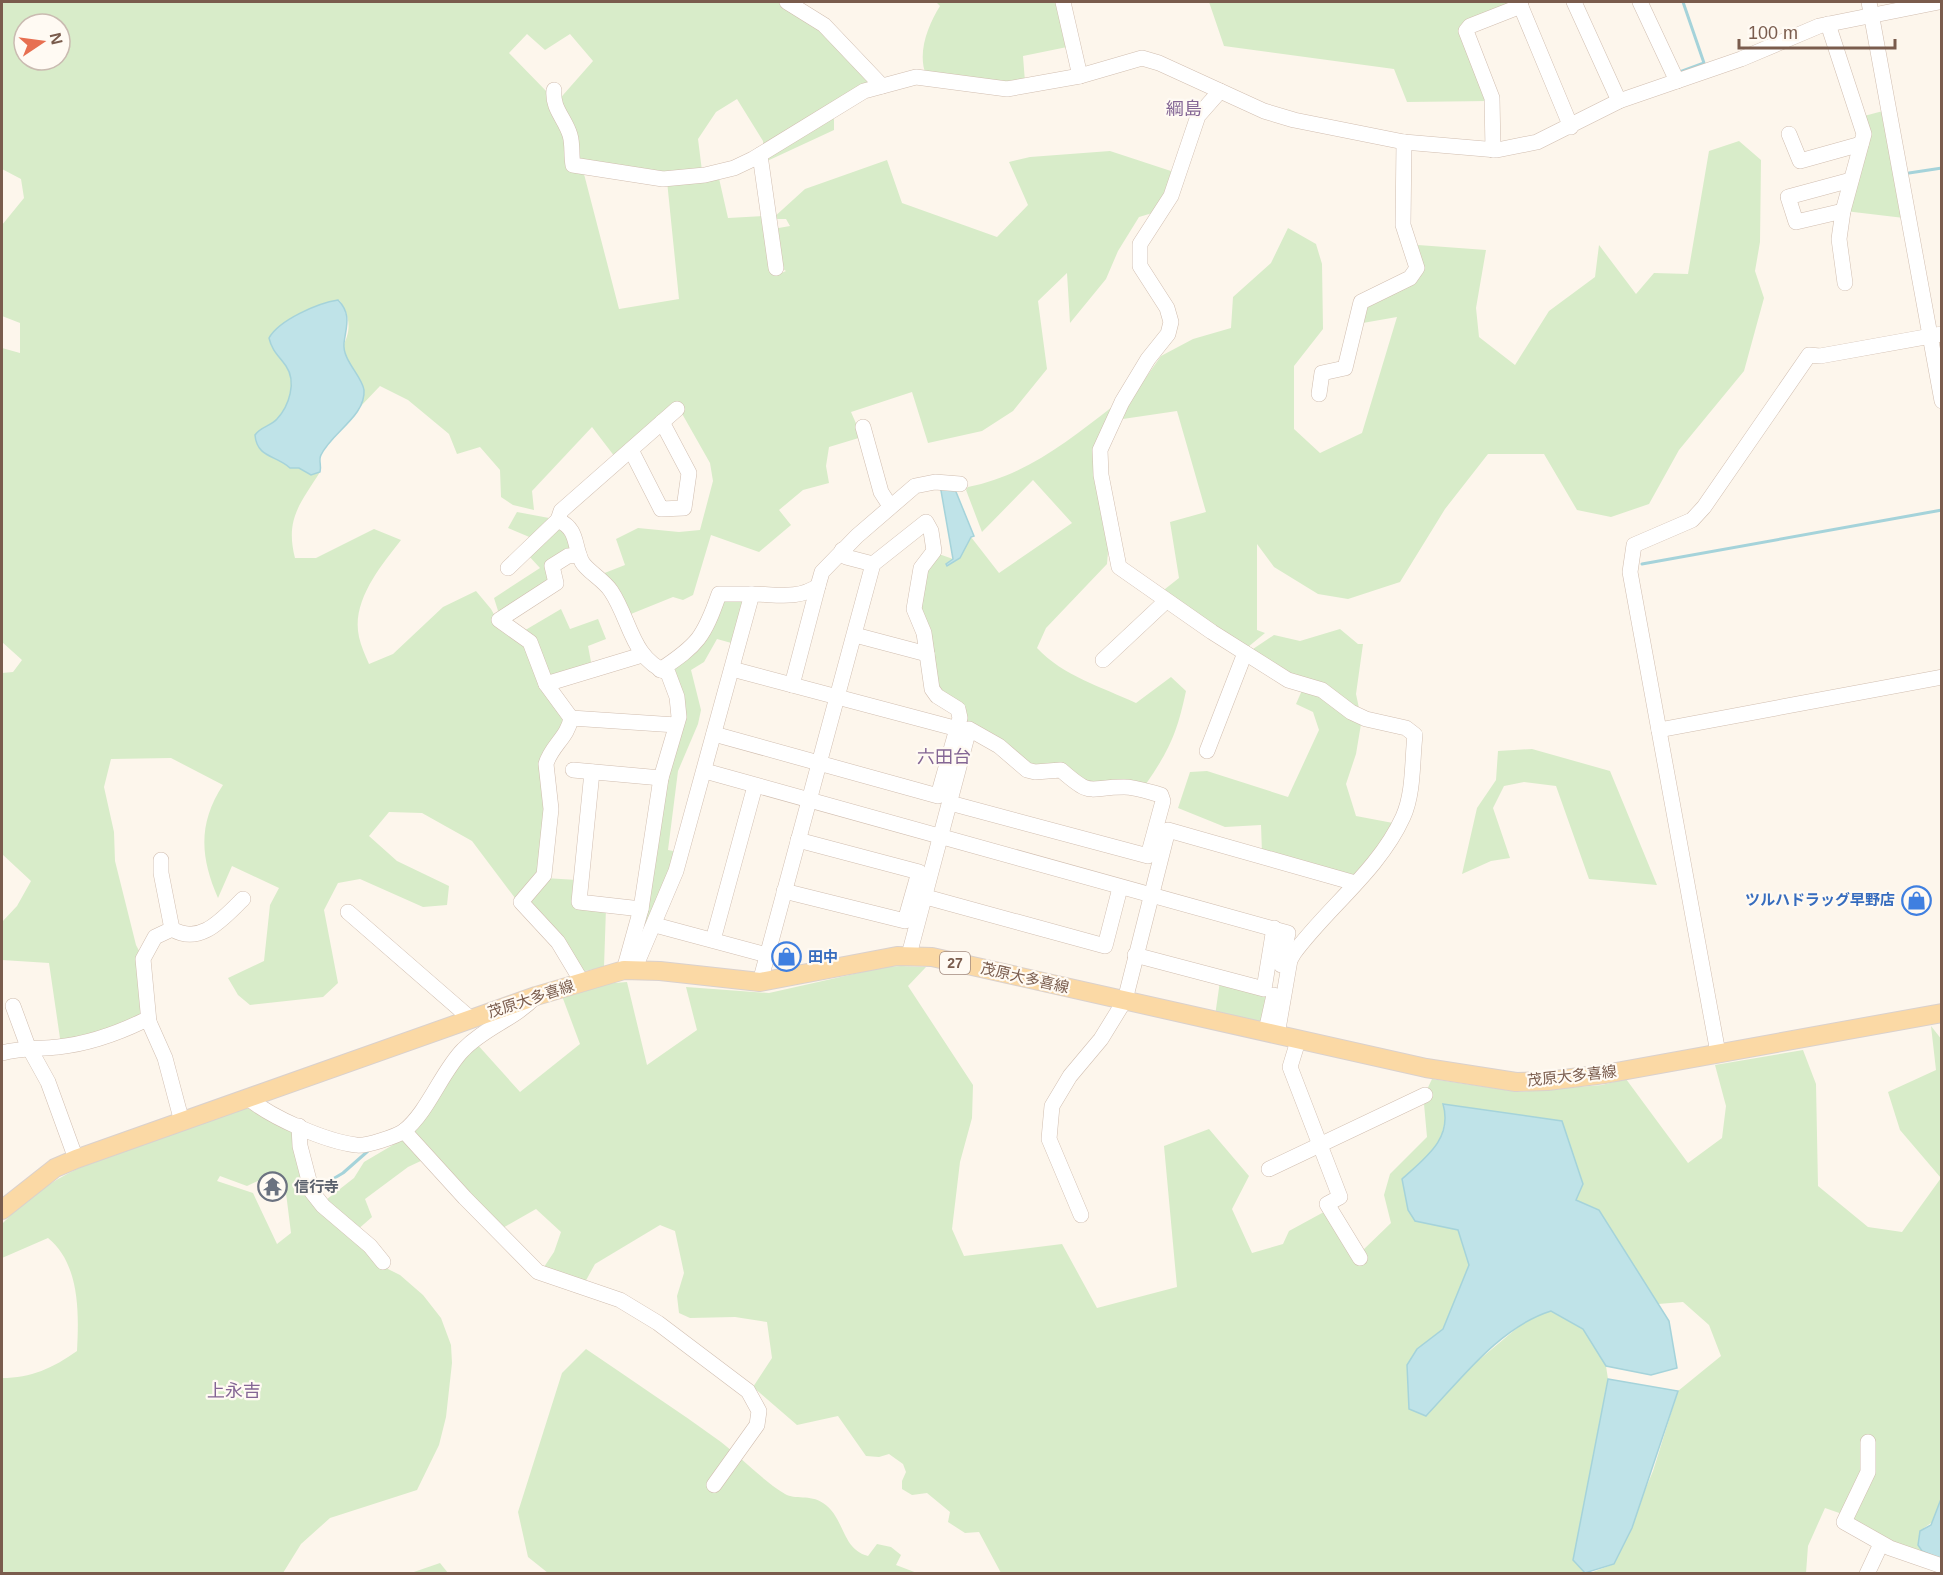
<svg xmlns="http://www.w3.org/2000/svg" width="1943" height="1575" font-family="Arial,'Noto Sans JP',sans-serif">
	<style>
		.green { fill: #d8ecc9; fill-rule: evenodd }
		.water { fill: #bfe3e8; stroke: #a5d3da; stroke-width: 1.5 }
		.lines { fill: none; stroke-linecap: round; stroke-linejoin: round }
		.stream { stroke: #a5d3da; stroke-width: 3 }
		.minor-casing { stroke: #d1beb0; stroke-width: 16 }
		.major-casing { stroke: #dad1cd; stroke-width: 20 }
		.minor { stroke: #fff; stroke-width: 15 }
		.major { stroke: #fbd9a5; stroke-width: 18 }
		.labels { text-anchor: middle; stroke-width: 4.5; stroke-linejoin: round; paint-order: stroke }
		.shield { fill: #fffaf3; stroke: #a28b7f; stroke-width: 1.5 }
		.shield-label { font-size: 14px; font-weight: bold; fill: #7a5c4d }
		.shop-label { font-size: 15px; font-weight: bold; fill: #366cbe; stroke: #fffaf3; text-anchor: end }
		.street-label { font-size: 15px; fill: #7a5c4d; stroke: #fffaf3 }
		.worship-label { font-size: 15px; font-weight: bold; fill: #5b616d; stroke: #fffaf3; text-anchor: start }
		.quarter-label { font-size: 18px; fill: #846695; stroke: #fffaf3 }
	</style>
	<rect width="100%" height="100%" fill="#fdf6ec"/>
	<g class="green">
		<path d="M2 2H777L817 24 875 80 872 87 860 90 834 112V130L765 162 763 141 737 99 716 112 698 139 702 171 668 178 578 165 574 157 572 132 556 103 593 61 570 34 545 50 527 34 509 53 549 94 552 106 566 131 570 168 584 174 619 309 679 299 667 181 718 174 728 218 765 216 775 276 786 271C773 264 774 243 773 229L790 226 786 219H772L805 189 887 160 902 203 997 237 1028 205 1009 162 1030 157 1110 151 1177 173 1159 211 1139 217 1118 251 1106 279 1070 323 1067 273 1038 301 1047 369 1013 411 982 431 928 443 912 392 851 412 862 437 829 447 826 466 829 483 803 490 779 510 791 525 759 552 711 535 693 595 683 600 673 597 626 616 616 591 602 574 625 565 616 539 638 528 679 532 700 530 713 481 710 463 676 403 615 457 592 427 532 491 534 510 513 505 501 497 500 470 480 447 457 454 449 434 408 400 380 386 360 407C371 382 344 369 344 345 344 344 347 337 347 336 351 324 347 309 339 300 318 303 279 320 269 338 272 351 279 356 286 366 297 382 289 406 277 419 270 426 260 427 255 436 257 458 276 455 290 468H299L311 475 320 472C300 504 285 519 295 558H316L374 529 401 540C381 566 351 601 359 637 361 646 365 655 369 664L393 654 443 607 476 591 491 609 501 627 527 646 543 685 563 710 567 720 566 729 544 761 548 806 541 874 518 902 472 841 422 813 389 812 369 836 397 861 449 886 447 905 423 907 360 879 338 883 324 910 338 983 323 997 250 1005 238 995 228 978 264 961 270 905 279 888 232 866 218 898C200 857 198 823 223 785L171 758 111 759 104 787 114 832 115 861 136 945 146 964 150 1019H142L104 1035 61 1045 49 963 2 960V922L17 906 31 881 2 854V673L13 672 22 660 2 642V348L20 353V323L2 316V225L24 198 21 179 2 169ZM24 24H60V60H24Z"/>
		<path d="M936 2H1060L1072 46 1023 56 1025 82 1006 85 926 75C917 53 928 25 940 6Z"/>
		<polygon points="1209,2 1514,2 1515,3 1459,27 1489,101 1407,102 1394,69 1224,46"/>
		<polygon points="1883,111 1904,218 1845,211 1864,116"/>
		<polygon points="1739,141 1761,160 1760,242 1755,271 1764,298 1744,371 1679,450 1649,504 1611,517 1577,510 1544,454 1488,454 1445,509 1400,582 1348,599 1318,594 1274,567 1257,544 1257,630 1265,633 1248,647 1160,593 1179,578 1170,522 1206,512 1177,411 1116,420 1161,356 1193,339 1231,328 1233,297 1271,263 1288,228 1316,244 1322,264 1323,329 1294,366 1294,429 1320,453 1362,433 1397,317 1357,324 1363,305 1420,267 1418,245 1486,250 1476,308 1479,337 1515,365 1549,311 1595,277 1599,245 1636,294 1654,273 1688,274 1709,151"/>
		<path d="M1112 407 1098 448 1109 539 1107 564 1046 628 1037 648C1063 676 1102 687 1136 703L1171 677 1186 691C1177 733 1170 749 1146 784L1094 789 1036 770 967 722 939 694 917 608 925 568 936 553 953 559 960 555 971 537 999 573 1072 523 1033 480 982 532 966 490 968 487C1025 476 1068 441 1112 407Z"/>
		<polygon points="517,512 549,518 534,539 508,528"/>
		<polygon points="557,525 568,529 571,552 549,584 499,614 494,598 540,568 528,555"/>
		<polygon points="744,596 735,644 717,639 704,662 691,670 701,710 698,724 678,771 668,850 678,852 637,960 664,780 683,705 674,668 720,597"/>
		<polygon points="561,609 570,629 598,619 606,639 588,646 592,667 552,678 522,632"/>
		<polygon points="1340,629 1358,644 1363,644 1356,694 1360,713 1288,676 1253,649 1274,635 1300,641"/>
		<polygon points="1303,688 1318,693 1361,724 1356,754 1346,784 1356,816 1393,823 1358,876 1262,853 1261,825 1225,827 1178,808 1190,772 1207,771 1288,797 1319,730 1313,712 1296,704"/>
		<polygon points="1532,749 1610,771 1657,885 1589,879 1556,786 1524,782 1504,786 1493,808 1510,858 1491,861 1462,874 1477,808 1496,780 1498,751"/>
		<polygon points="545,878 577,880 575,904 606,908 604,967 580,972 526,904"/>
		<polygon points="901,966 926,967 908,986 973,1085 972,1118 960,1162 952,1229 964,1256 1062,1244 1097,1308 1177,1287 1164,1146 1209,1129 1249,1176 1232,1209 1252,1253 1283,1244 1289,1231 1333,1207 1361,1252 1391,1223 1384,1195 1390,1174 1427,1137 1424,1104 1422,1100 1432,1079 1519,1092 1602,1085 1626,1079 1688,1163 1722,1138 1726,1106 1715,1065 1803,1050 1816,1084 1818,1186 1868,1227 1902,1232 1941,1178 1900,1130 1888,1092 1936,1070 1931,1026 1942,1040 1942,1499 1935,1520 1924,1528 1935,1558 1890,1547 1852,1520 1862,1471 1845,1515 1825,1508 1808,1546 1806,1573 1590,1573 1614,1564 1653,1471 1678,1391 1721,1356 1709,1325 1683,1302 1658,1304 1599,1210 1576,1200 1446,1117 1439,1145 1402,1179 1408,1210 1458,1230 1469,1265 1443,1329 1417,1349 1480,1359 1529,1318 1551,1311 1583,1329 1606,1366 1608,1379 1573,1560 1585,1573 1001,1573 979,1532 965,1533 948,1522 950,1512 927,1493 912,1495 902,1489 902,1481 906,1472 903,1464 889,1454 879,1457 866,1456 838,1416 797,1425 753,1387 772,1358 767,1322 735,1317 690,1318 679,1313 677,1296 684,1273 675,1231 660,1225 595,1264 584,1284 542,1270 554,1252 561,1232 536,1209 501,1229 412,1136 411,1127 476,1043 520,1092 580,1044 562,996 602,984 627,982 647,1065 697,1030 686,987 769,993 885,967"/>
		<polygon points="1220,981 1268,994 1264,1020 1257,1025 1215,1016"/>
		<path d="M246 1108 297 1127 310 1192 384 1267 400 1275 423 1295 441 1318 451 1345 452 1363 446 1417 439 1445 417 1490 330 1518 301 1544 283 1573H2V1378C31 1378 53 1368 77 1351 79 1313 80 1264 48 1238L2 1258V1224C25 1200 49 1182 79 1168ZM220 1176 247 1186 264 1178 284 1177 291 1233 277 1244 253 1193 217 1181Z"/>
		<polygon points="403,1139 425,1159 408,1167 365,1199 372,1217 356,1231 322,1203 354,1178 364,1162"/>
		<path d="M586 1349C631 1380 677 1410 721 1442 742 1458 762 1480 785 1494 795 1500 810 1494 823 1503 845 1517 841 1549 868 1556L877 1544 891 1547 901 1555 896 1565 917 1573H548L528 1557 518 1512 562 1373Z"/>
		<polygon points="440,1563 448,1573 411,1573"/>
	</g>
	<g class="water">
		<path d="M338 300C352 314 346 327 344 343 342 360 362 376 364 390 366 416 331 433 321 455 318 460 322 466 320 472L311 475 299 468H290C276 455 257 458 255 435 260 427 271 426 277 419 289 406 297 382 286 366 279 356 272 351 269 338 279 320 318 303 338 300Z"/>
		<polygon points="940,485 954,487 974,536 971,537 960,558 947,566 946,564 953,559"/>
		<path d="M1443 1104 1562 1121 1583 1184 1576 1200 1599 1210 1669 1321 1677 1368 1651 1375 1606 1366 1583 1329 1551 1311C1500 1327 1462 1378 1426 1416L1409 1409 1407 1365 1417 1349 1443 1329 1469 1265 1458 1230 1415 1221 1408 1210 1402 1179C1425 1158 1453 1139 1443 1104Z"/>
		<polygon points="1608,1379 1678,1391 1632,1528 1614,1564 1585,1573 1573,1560"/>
		<polygon points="1941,1499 1941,1559 1922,1551 1918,1545 1920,1531 1931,1525"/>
	</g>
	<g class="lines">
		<g class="stream">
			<polyline points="1677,73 1704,63 1683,2"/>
			<polyline points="1909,173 1942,168"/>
			<polyline points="1642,564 1942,510"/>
			<polyline points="316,1189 343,1173 368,1151"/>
		</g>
		<defs>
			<g id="minor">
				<polyline points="787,2 824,25 882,86"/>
				<polyline points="1063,2 1080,76"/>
				<polyline points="1519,2 1571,127"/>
				<polyline points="1574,2 1619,101"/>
				<polyline points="1640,2 1677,81"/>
				<polyline points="1869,2 1942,401"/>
				<polyline points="1828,24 1864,134 1843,211 1839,239 1845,283"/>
				<path d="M554 90C552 109 565 118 570 135 573 145 571 155 573 165L663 179 705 175 734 168 753 159 864 91 916 77 1007 89 1080 76 1142 58 1159 63 1264 111 1294 120 1404 142 1497 150 1537 142 1619 101 1741 59 1819 26 1939 2"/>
				<path d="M1220 91 1198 116 1171 196 1140 244V266L1167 308 1171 322 1168 334 1148 359 1122 402 1100 450 1101 475 1119 567 1212 632 1288 680 1322 690 1351 712 1366 719 1406 728 1415 735C1412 760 1414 793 1403 817 1379 870 1328 907 1294 953L1290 960 1277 1035"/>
				<polyline points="1789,134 1800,161 1861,144"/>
				<polyline points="1493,150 1492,98 1466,31 1470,26 1521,6"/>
				<polyline points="760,155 776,268"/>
				<polyline points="1843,211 1796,222 1788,197 1851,180"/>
				<polyline points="1319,394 1322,373 1345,368 1361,302 1410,278 1417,268 1403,225 1404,142"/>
				<polyline points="863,427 881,492 890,506"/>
				<polyline points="631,450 661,509 684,508 689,473 662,422"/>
				<polyline points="842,550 846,557 873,564"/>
				<path d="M579 555 568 556 552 566 556 583 499 620 530 642 546 684 571 718C568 737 551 746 546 764L551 809 544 875 521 902 558 942 582 982"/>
				<polyline points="508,568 558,520"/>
				<polyline points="855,635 927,654"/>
				<polyline points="1103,660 1166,601"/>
				<polyline points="732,669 958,729"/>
				<path d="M660 670C698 645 704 637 719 594H752"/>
				<polyline points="546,684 642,655"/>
				<polyline points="792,685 818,586"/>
				<polyline points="571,718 676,725"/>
				<polyline points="1659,730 1942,677"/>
				<polyline points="714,734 938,796 960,718 958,709 937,696 932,689 924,633 914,609 921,568 934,551 931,531 926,522 873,564 760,982"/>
				<polyline points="1207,751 1245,653"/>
				<polyline points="573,770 661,778"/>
				<polyline points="705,771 1288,933 1281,965"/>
				<polyline points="592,772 579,902 641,909"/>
				<polyline points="161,860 161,873 172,929"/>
				<polyline points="784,891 905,921 919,872 798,840"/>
				<polyline points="926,897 1105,946 1120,888"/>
				<polyline points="348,912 471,1019"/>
				<polyline points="655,925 767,955"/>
				<polyline points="713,940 755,786"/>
				<path d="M909 955 969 729 999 746 1027 770 1035 772 1061 770C1093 798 1086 787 1124 787 1136 787 1149 792 1161 795L1163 801 1148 856 950 803"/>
				<polyline points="1135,955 1264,989 1274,928"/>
				<path d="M624 970 641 909 661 778 679 717 677 697 668 673C631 658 631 621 611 591 604 580 587 571 582 562 573 544 579 530 558 520L561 511 677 409"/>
				<path d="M634 970 676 871 752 594C775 594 798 600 818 586L822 572 857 536 915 486 935 482 960 484"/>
				<polyline points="13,1006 27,1044 48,1082 76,1159"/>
				<polyline points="1266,1031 1274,995"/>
				<polyline points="1298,1041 1290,1067 1340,1197 1327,1204 1360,1258"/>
				<path d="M2 1053C20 1048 39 1049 58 1047 86 1044 118 1033 143 1021L149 1022"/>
				<polyline points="1718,1053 1630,572 1634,545 1692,520 1704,507 1809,355 1820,356 1942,334"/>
				<path d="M248 1098C272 1118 325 1141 356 1145 365 1147 397 1136 404 1131 428 1112 442 1071 463 1050 485 1027 515 1019 536 996"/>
				<path d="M182 1122 165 1058 149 1022 143 959 155 937 172 929C201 946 223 918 243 899"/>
				<polyline points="299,1126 300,1146 312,1192 323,1206 370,1246 383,1262"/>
				<polyline points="404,1131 465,1198 538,1272 620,1300 658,1323 748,1391 759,1411 757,1425 714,1485"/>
				<polyline points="1269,1169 1425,1095"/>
				<polyline points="1081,1215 1049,1139 1052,1106 1070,1076 1101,1039 1125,1000 1168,830 1355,883"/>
				<polyline points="1868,1442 1868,1472 1844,1522 1890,1548 1942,1566"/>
				<polyline points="1867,1574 1881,1544"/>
			</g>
			<polyline id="major" points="2,1210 55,1168 76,1159 536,996 624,970 660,971 760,982 897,956 932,957 1426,1068 1516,1082 1547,1081 1605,1074 1942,1013"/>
		</defs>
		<use href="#minor" class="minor-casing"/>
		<use href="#major" class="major-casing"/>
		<use href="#minor" class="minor"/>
		<use href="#major" class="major"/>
	</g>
	<defs>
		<symbol id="shop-ring" viewBox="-11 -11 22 22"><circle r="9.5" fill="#fffaf3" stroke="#3f7fe0" stroke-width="1.5"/><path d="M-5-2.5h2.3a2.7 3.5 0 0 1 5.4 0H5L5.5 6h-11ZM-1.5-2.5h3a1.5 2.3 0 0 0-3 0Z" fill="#3f7fe0"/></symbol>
		<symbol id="temple-ring" viewBox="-11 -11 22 22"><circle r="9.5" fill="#fffaf3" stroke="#6b7280" stroke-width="1.5"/><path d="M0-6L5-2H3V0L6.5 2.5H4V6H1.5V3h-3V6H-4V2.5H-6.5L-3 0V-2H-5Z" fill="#6b7280"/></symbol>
	</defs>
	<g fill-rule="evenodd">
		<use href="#shop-ring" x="1900" y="884" width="33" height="33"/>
		<use href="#shop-ring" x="770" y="940" width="33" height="33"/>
		<use href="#temple-ring" x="256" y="1170" width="33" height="33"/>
	</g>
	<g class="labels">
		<rect class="shield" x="940" y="952" width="30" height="22" rx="4.5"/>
		<g class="shield-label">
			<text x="955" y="968">27</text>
		</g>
		<g class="shop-label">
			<text x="1895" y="905">ツルハドラッグ早野店</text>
			<text x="808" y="962" text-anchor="start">田中</text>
		</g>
		<g class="street-label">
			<text transform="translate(1025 978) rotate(13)" y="5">茂原大多喜線</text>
			<text transform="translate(531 999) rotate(-18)" y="5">茂原大多喜線</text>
			<text transform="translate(1572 1076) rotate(-6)" y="5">茂原大多喜線</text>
		</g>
		<g class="worship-label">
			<text x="294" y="1192">信行寺</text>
		</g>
		<g class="quarter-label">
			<text x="1184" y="115">綱島</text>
			<text x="944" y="763">六田台</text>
			<text x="234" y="1397">上永吉</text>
		</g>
	</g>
	<rect width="1943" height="1575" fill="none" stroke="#7a5c4d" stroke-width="6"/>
	<g transform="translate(42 42) rotate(77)"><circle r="28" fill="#fffaf3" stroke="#cabbb1" stroke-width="1.5"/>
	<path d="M0-4.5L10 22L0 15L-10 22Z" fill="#e76f51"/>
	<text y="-9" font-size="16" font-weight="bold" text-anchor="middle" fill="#7a5c4d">N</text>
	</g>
	<path d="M1739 39v9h156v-9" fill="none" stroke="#7a5c4d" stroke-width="3"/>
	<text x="1748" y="39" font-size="18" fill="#7a5c4d" stroke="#fffaf3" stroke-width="4.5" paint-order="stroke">100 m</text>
</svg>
